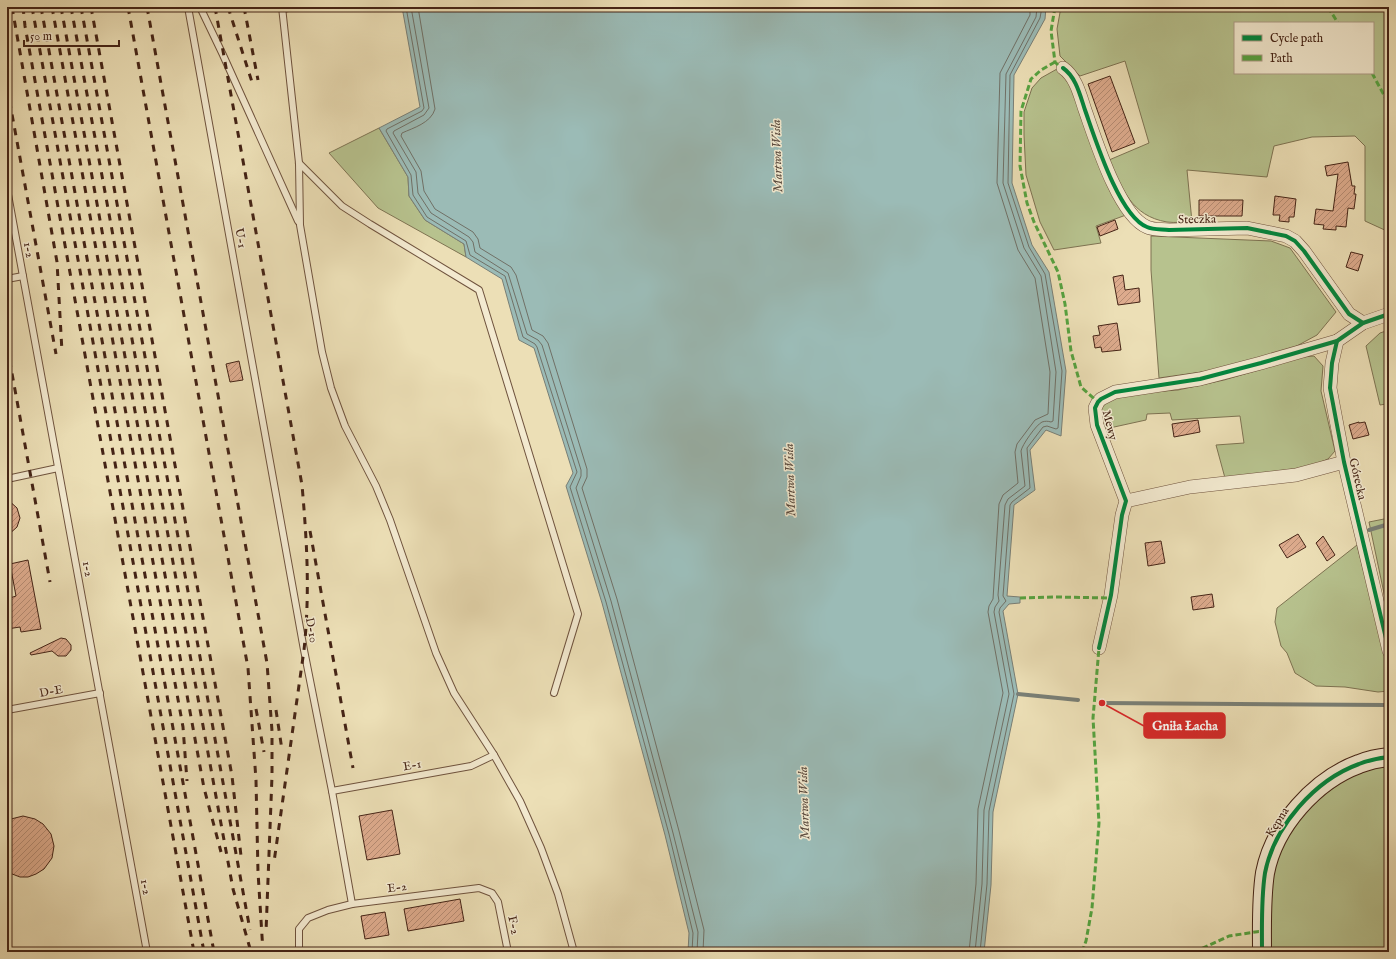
<svg xmlns="http://www.w3.org/2000/svg" width="1396" height="959" font-family="'IM FELL English',serif">
	<style>
		.green { fill: #b7c28e; stroke: #7e7352; fill-rule: evenodd }
		.water { fill: #9bbbb6; stroke: #797f76 }
		.lines { fill: none; stroke-linecap: round; stroke-linejoin: round }
		.shore { stroke: #707066; stroke-width: 1 }
		.stream { stroke: #797f76; stroke-width: 4 }
		.building { fill: url(#building-hatch); stroke: #452416 }
		.lane-casing { stroke: #6f533e; stroke-width: 8 }
		.street-casing { stroke: #6f533e; stroke-width: 14 }
		.secondary-casing { stroke: #452416; stroke-width: 20 }
		.lane { stroke: #f3ead0; stroke-width: 6 }
		.street { stroke: #f3ead0; stroke-width: 13 }
		.secondary { stroke: #f3ead0; stroke-width: 18 }
		.rail { stroke: #452416; stroke-width: 3; stroke-dasharray: 7 7; stroke-linecap: butt }
		.quiet { stroke: #55a340; stroke-width: 3; stroke-dasharray: 6 3; stroke-linecap: butt }
		.cycleway-casing { stroke: #f3ead0; stroke-width: 6 }
		.cycleway { stroke: #00873e; stroke-width: 4 }
		.labels { text-anchor: middle; stroke-width: 3; stroke-linejoin: round; paint-order: stroke }
		.street-label { font-size: 12px; fill: #452416; stroke: #f3ead0 }
		.water-label { font-size: 13px; font-style: italic; fill: #5a4a3e; stroke: #f3ead0 }
		.leader { fill: none; stroke: #d62828; stroke-width: 1.5 }
		.callout-dot { fill: #d62828; stroke: #f3ead0; stroke-width: 1.5 }
		.callout { fill: #d62828; stroke: #d62828; stroke-width: 1.5 }
		.callout-label { font-size: 13px; text-anchor: middle; font-weight: bold; fill: #fff }
	</style>
	<defs>
		<pattern id="building-hatch" width="6" height="6" patternUnits="userSpaceOnUse"><rect width="6" height="6" fill="#ddab8d"/><path d="M-1 1l2-2M0 6l6-6M5 7l2-2" fill="none" stroke="#b58b72"/></pattern>
	</defs>
	<rect width="100%" height="100%" fill="#ecdfb6"/>
	<filter id="stains"><feTurbulence type="fractalNoise" baseFrequency=".005" numOctaves="4"/><feColorMatrix values="0 0 0 0 .2 0 0 0 0 .09 0 0 0 0 .02 0 0 0 .5 -.17"/></filter>
	<radialGradient id="worn" r=".72"><stop offset=".6" stop-color="#630" stop-opacity="0"/><stop offset="1" stop-color="#630" stop-opacity=".3"/></radialGradient>
	<g class="green">
		<path d="M1061 7H1389V232L1365 221V146L1355 136 1312 137 1274 146 1267 177 1187 170 1192 222C1184 222 1175 223 1167 222 1131 216 1122 188 1109 160L1149 143 1125 61 1080 76 1060 56 1057 29ZM1235 23H1373V73H1235Z"/>
		<polygon points="1057,69 1071,79 1126,215 1096,226 1101,243 1054,250 1040,222 1026,175 1024,135 1024,112 1032,88 1041,78"/>
		<polygon points="379,128 408,177 409,196 425,220 464,244 466,257 378,208 329,153"/>
		<polygon points="1151,236 1271,241 1290,248 1336,312 1317,335 1293,348 1236,367 1159,378 1151,270"/>
		<polygon points="1389,330 1389,419 1386,404 1380,405 1366,346 1380,333"/>
		<polygon points="1314,356 1323,366 1321,391 1335,451 1328,459 1309,467 1225,478 1216,445 1244,443 1240,416 1172,420 1170,413 1147,414 1146,420 1105,429 1100,411 1107,400 1125,394 1178,390 1224,380 1303,357"/>
		<polygon points="1389,518 1389,617 1369,522"/>
		<polygon points="1357,545 1382,642 1389,663 1389,691 1378,692 1345,687 1316,686 1295,673 1287,653 1281,646 1275,622 1277,608"/>
		<polygon points="1389,763 1389,931 1387,934 1387,952 1269,952 1268,922 1274,866 1284,840 1312,803 1349,777"/>
	</g>
	<polygon class="water" points="402,7 1046,7 1045,19 1014,75 1012,183 1032,245 1049,272 1066,371 1061,436 1046,430 1030,450 1035,490 1014,505 1007,596 1020,597 1020,603 1009,604 1003,611 1018,694 993,812 991,885 984,952 688,952 689,933 665,835 602,603 566,486 573,473 534,348 519,340 502,279 466,257 464,244 425,220 409,196 408,177 379,128 420,107"/>
	<g class="lines">
		<g class="shore">
			<polyline points="406,7 424,108 422,111 387,129 386,131 411,175 413,195 427,217 466,241 470,255 505,276 523,337 535,344 537,347 577,472 570,487 606,602 669,834 693,933 692,952"/>
			<polyline points="411,7 429,108 424,115 394,131 393,133 416,172 418,193 431,213 469,237 473,242 475,252 508,273 527,334 538,340 542,345 581,470 581,476 576,488 611,601 673,833 698,932 697,952"/>
			<path d="M418 7 435 109C431 123 413 128 402 133L401 136 421 171 424 191 435 209 473 232 478 239 480 248 511 267 516 275 532 330 543 336 548 343 587 469V477L582 488 617 599 679 831 704 930 703 952"/>
			<polyline points="969,952 976,884 978,809 1003,693 988,612 989,606 993,599 999,504 1003,495 1018,483 1015,452 1017,444 1035,420 1048,414 1050,372 1035,278 1018,250 997,183 1000,73 1030,15 1030,7"/>
			<path d="M975 952 982 884 984 810 1009 694 994 612 995 607 999 601 998 595 1005 505 1008 499 1025 486 1021 451C1022 445 1036 425 1042 422 1045 421 1048 421 1051 422L1053 421 1056 372 1041 276 1024 248 1003 183 1006 74 1036 17 1037 7"/>
			<polyline points="980,952 987,884 989,811 1014,694 999,612 1000,608 1006,601 1003,596 1010,505 1012,502 1030,488 1027,448 1043,427 1047,426 1056,429 1058,428 1062,371 1045,274 1029,247 1008,183 1010,75 1040,18 1042,7"/>
		</g>
		<g class="stream">
			<polyline points="1369,530 1389,524"/>
			<polyline points="1018,694 1078,700"/>
			<polyline points="1102,703 1385,705"/>
		</g>
	</g>
	<g class="building">
		<polygon points="1110,76 1135,143 1112,152 1088,84"/>
		<polygon points="1348,162 1352,186 1355,186 1354,194 1356,194 1354,209 1348,208 1346,227 1336,226 1336,230 1323,229 1324,225 1314,224 1316,209 1333,211 1338,174 1327,176 1325,166"/>
		<polygon points="1275,196 1296,199 1294,217 1289,217 1289,222 1279,221 1280,215 1273,215"/>
		<polygon points="1199,200 1243,200 1242,216 1199,216"/>
		<polygon points="1115,220 1118,229 1100,236 1097,227"/>
		<polygon points="1351,252 1363,255 1358,271 1346,267"/>
		<polygon points="1123,275 1125,290 1139,288 1140,302 1118,305 1113,277"/>
		<polygon points="1117,323 1121,350 1102,352 1101,347 1095,348 1093,336 1100,335 1098,326"/>
		<polygon points="239,361 243,380 230,382 226,364"/>
		<polygon points="1198,420 1200,432 1174,437 1172,424"/>
		<polygon points="1359,422 1359,423 1365,422 1369,435 1353,439 1349,425"/>
		<polygon points="7,499 17,508 20,518 17,527 7,536"/>
		<polygon points="1298,534 1306,547 1287,558 1279,545"/>
		<polygon points="1323,536 1335,555 1327,561 1316,543"/>
		<polygon points="1161,541 1165,563 1148,566 1145,543"/>
		<polygon points="28,560 41,629 21,632 20,627 7,629 7,599 16,596 10,564"/>
		<polygon points="1212,594 1214,607 1193,610 1191,597"/>
		<polygon points="61,638 66,639 71,645 71,650 66,656 58,656 52,651 31,655 30,653"/>
		<polygon points="392,810 400,854 367,860 359,816"/>
		<polygon points="23,816 35,819 43,824 51,834 54,846 52,858 44,869 36,874 28,877 20,877 7,872 7,821 11,819"/>
		<polygon points="460,899 464,921 408,931 404,909"/>
		<polygon points="385,912 389,935 365,939 361,916"/>
	</g>
	<g class="lines">
		<defs>
			<g id="lane">
				<polyline points="188,7 304,650 332,791 352,904"/>
				<polyline points="200,7 223,55 298,221"/>
				<polyline points="282,7 299,163 300,225 322,352 331,388 345,426 376,486 390,520 436,653 454,693 494,755 520,801 541,848 558,894 574,952"/>
				<polyline points="283,9 293,7"/>
				<polyline points="299,163 342,206 370,224 479,290 578,614 554,693"/>
				<polyline points="7,189 147,952"/>
				<polyline points="7,279 23,276"/>
				<polyline points="7,479 58,468"/>
				<polyline points="7,710 100,693"/>
				<polyline points="332,791 471,766 494,755"/>
				<polyline points="299,952 299,929 308,918 328,910 352,904 479,888 492,893 498,902 508,952"/>
			</g>
			<g id="street">
				<path d="M1063 68C1076 77 1080 95 1085 110 1095 138 1119 216 1147 227 1153 230 1162 229 1169 230L1247 228 1286 236 1295 241 1304 251 1349 314 1363 323"/>
				<polyline points="1337,341 1332,363 1330,388 1344,462 1389,651"/>
				<polyline points="1126,501 1190,487 1296,475 1344,462"/>
				<polyline points="1099,648 1111,595 1122,515 1126,501 1097,425 1095,408 1098,402 1101,399 1115,392 1200,379 1261,363 1337,341 1363,323 1389,314"/>
			</g>
			<path id="secondary" d="M1262 952C1262 926 1261 899 1265 873 1274 826 1315 780 1359 764 1369 760 1379 758 1389 757"/>
		</defs>
		<use href="#lane" class="lane-casing"/>
		<use href="#street" class="street-casing"/>
		<use href="#secondary" class="secondary-casing"/>
		<use href="#lane" class="lane"/>
		<use href="#street" class="street"/>
		<use href="#secondary" class="secondary"/>
		<g class="rail">
			<polyline points="12,7 57,262 62,352"/>
			<polyline points="23,7 25,26 194,952"/>
			<polyline points="32,7 204,952"/>
			<polyline points="41,7 214,952"/>
			<polyline points="52,7 183,727 187,781"/>
			<polyline points="61,7 204,788 221,852"/>
			<polyline points="71,7 233,889 251,952"/>
			<polyline points="81,7 250,930"/>
			<polyline points="91,7 232,776 241,856"/>
			<polyline points="128,7 248,668 256,780 258,872 263,952"/>
			<polyline points="147,7 267,663 272,731 272,776 266,932"/>
			<path d="M215 7 302 485C307 542 310 593 304 650L274 862"/>
			<polyline points="228,7 252,82"/>
			<polyline points="244,7 258,80"/>
			<polyline points="7,87 56,354"/>
			<polyline points="7,346 50,582"/>
			<polyline points="310,531 353,768"/>
			<polyline points="256,709 264,752"/>
			<polyline points="276,710 282,750"/>
		</g>
		<g class="quiet">
			<polyline points="1055,7 1051,31 1055,62 1058,65"/>
			<polyline points="1328,7 1338,23"/>
			<polyline points="1055,62 1041,70 1031,79 1021,111 1020,166 1027,203 1034,222 1058,272 1065,304 1071,351 1081,387 1098,402"/>
			<polyline points="1372,73 1385,97 1389,107"/>
			<polyline points="1020,598 1056,597 1110,598"/>
			<polyline points="1082,952 1086,941 1092,908 1099,823 1093,718 1099,648"/>
			<polyline points="1194,952 1229,936 1262,931"/>
		</g>
		<defs>
			<g id="cycleway">
				<path d="M1063 68C1076 77 1080 95 1085 110 1095 138 1119 216 1147 227 1153 230 1162 229 1169 230L1247 228 1286 236 1295 241 1304 251 1349 314 1363 323"/>
				<polyline points="1337,341 1332,363 1330,388 1344,462 1389,651"/>
				<polyline points="1099,648 1111,595 1122,515 1126,501 1097,425 1095,408 1098,402 1101,399 1115,392 1200,379 1261,363 1337,341 1363,323 1389,314"/>
				<path d="M1262 952C1262 926 1261 899 1265 873 1274 826 1315 780 1359 764 1369 760 1379 758 1389 757"/>
			</g>
		</defs>
		<use href="#cycleway" class="cycleway-casing"/>
		<use href="#cycleway" class="cycleway"/>
	</g>
	<g class="labels">
		<g class="street-label">
			<text transform="translate(1197 219) rotate(-1)" y="4">Steczka</text>
			<text transform="translate(241 238) rotate(80)" y="4">U-1</text>
			<text transform="translate(29 250) rotate(80)" y="4">1-2</text>
			<text transform="translate(1110 425) rotate(76)" y="4">Mewy</text>
			<text transform="translate(1358 479) rotate(77)" y="4">Górecka</text>
			<text transform="translate(88 569) rotate(80)" y="4">1-2</text>
			<text transform="translate(312 630) rotate(80)" y="4">D-10</text>
			<text transform="translate(51 691) rotate(-10)" y="4">D-E</text>
			<text transform="translate(412 765) rotate(-10)" y="4">E-1</text>
			<text transform="translate(1277 822) rotate(-58)" y="4">Kępna</text>
			<text transform="translate(146 887) rotate(80)" y="4">1-2</text>
			<text transform="translate(397 887) rotate(-7)" y="4">E-2</text>
			<text transform="translate(514 925) rotate(79)" y="4">F-2</text>
		</g>
		<g class="water-label">
			<text transform="translate(776 156) rotate(-92)" y="5">Martwa Wisła</text>
			<text transform="translate(789 480) rotate(-92)" y="5">Martwa Wisła</text>
			<text transform="translate(803 803) rotate(-92)" y="5">Martwa Wisła</text>
		</g>
	</g>
	<path class="leader" d="M1102 703L1144 726"/>
	<circle class="callout-dot" cx="1102" cy="703" r="4"/>
	<rect class="callout" x="1144" y="713" width="81" height="25" rx="4"/>
	<g class="callout-label">
		<text x="1185" y="730">Gniła Łacha</text>
	</g>
	<rect width="1396" height="959" fill="none" stroke="#ecdfb6" stroke-width="24"/>
	<rect x="8" y="8" width="1380" height="943" fill="none" stroke="#452416" stroke-width="2"/>
	<rect x="12" y="12" width="1372" height="935" fill="none" stroke="#452416"/>
	<rect x="1234" y="22" width="140" height="52" fill="#f3ead0" stroke="#ad9b86"/>
	<rect x="1242" y="35" width="20" height="6" fill="#00873e" stroke="#ad9b86"/>
	<text x="1270" y="42" font-size="12" fill="#452416">Cycle path</text>
	<rect x="1242" y="55" width="20" height="6" fill="#55a340" stroke="#ad9b86"/>
	<text x="1270" y="62" font-size="12" fill="#452416">Path</text>
	<path d="M24 40v6h95v-6" fill="none" stroke="#452416" stroke-width="2"/>
	<text x="30" y="40" font-size="12" fill="#452416" stroke="#f3ead0" stroke-width="3" paint-order="stroke">50 m</text>
	<rect width="100%" height="100%" filter="url(#stains)"/>
	<rect width="100%" height="100%" fill="url(#worn)"/>
</svg>
